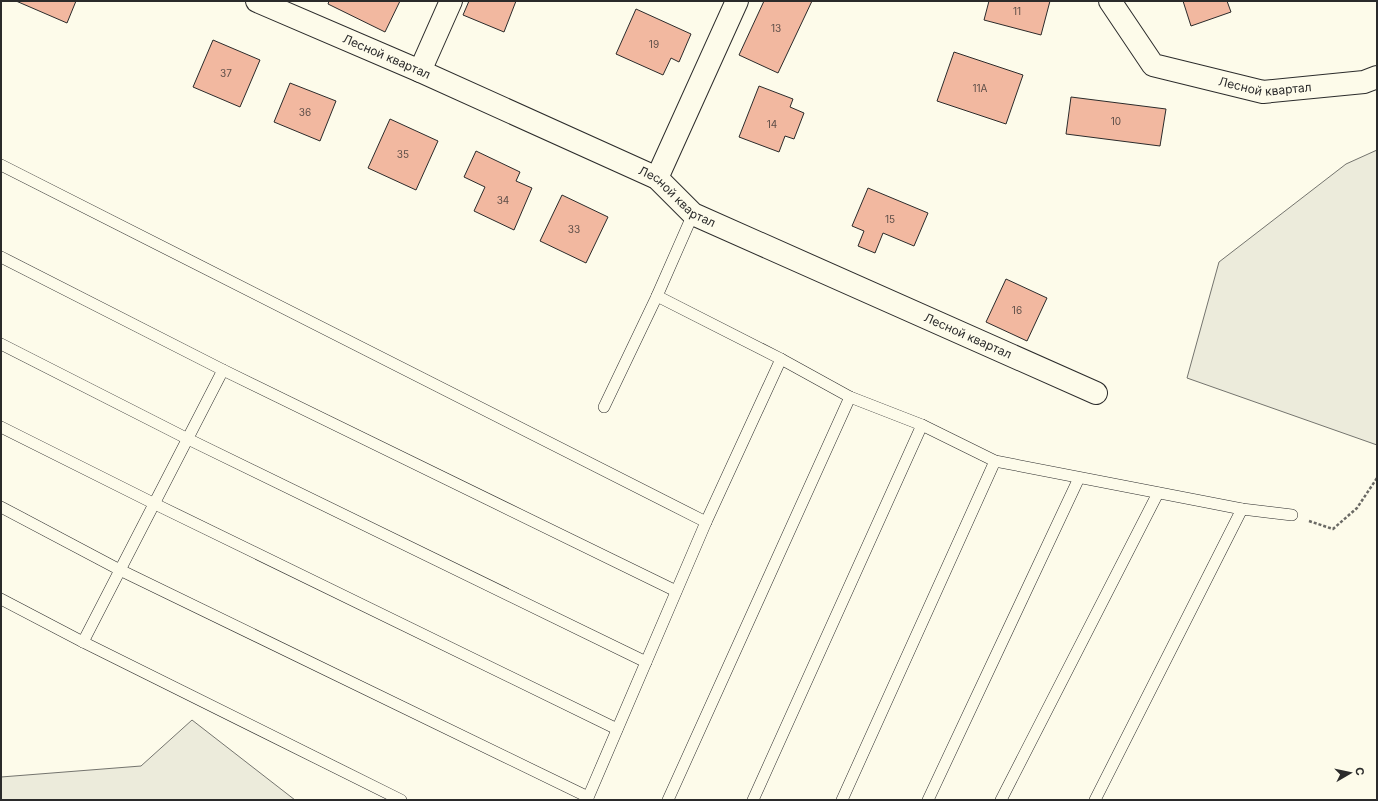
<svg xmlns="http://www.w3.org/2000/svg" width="1378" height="801" font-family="Inter,sans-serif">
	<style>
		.green { fill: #ecebdb; stroke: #74746e }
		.building { fill: #f2b8a0; stroke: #2b2b2b }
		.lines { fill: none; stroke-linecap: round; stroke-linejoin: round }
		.lane-casing { stroke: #2b2b2b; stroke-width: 12 }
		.street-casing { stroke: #2b2b2b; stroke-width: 24 }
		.path { stroke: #6a6964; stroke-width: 2.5; stroke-dasharray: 3 2; stroke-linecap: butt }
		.lane { stroke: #fdfbea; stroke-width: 11 }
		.street { stroke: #fdfbea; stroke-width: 22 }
		.labels { text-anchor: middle; stroke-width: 3; stroke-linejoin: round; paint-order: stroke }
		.number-label { font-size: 10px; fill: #5d4e48 }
		.street-label { font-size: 12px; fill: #2b2b2b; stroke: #fdfbea }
	</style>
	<rect width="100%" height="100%" fill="#fdfbea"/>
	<g class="green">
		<polygon points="1377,150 1377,445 1187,378 1219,262 1346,164"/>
		<polygon points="192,720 295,800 1,800 1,777 141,766"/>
	</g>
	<g class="building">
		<polygon points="16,1 76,1 67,23"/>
		<polygon points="329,1 400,1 385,32 328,4"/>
		<polygon points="469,1 516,1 504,32 463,15"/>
		<polygon points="764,1 812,1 778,73 739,55"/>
		<polygon points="989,1 1050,1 1041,35 984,20"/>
		<polygon points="1183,1 1227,1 1231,12 1191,26"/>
		<polygon points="636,9 691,34 679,62 671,58 663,75 616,54"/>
		<polygon points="213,40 260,60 240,107 193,87"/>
		<polygon points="954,52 1023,75 1006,124 937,101"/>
		<polygon points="290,83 336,101 320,141 274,122"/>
		<polygon points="759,86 793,99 790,107 804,113 794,139 785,136 779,152 739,137"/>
		<polygon points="1071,97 1166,109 1160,146 1066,134"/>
		<polygon points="390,119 438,141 416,190 368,168"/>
		<polygon points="476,151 520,172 516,181 532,188 514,230 474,211 485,187 464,177"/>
		<polygon points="868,188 928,213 914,246 883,233 875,253 858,246 864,231 852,226"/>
		<polygon points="562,195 608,217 586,263 540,241"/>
		<polygon points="1006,279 1047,298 1027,341 986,322"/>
	</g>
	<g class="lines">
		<defs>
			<g id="lane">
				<polyline points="1,165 706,522"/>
				<polyline points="693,214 657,296 781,359 850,397 922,425 995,461 1242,509 1292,515"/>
				<polyline points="1,257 223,370 676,591"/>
				<polyline points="1,344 188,439 646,662"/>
				<polyline points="604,407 657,296"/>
				<polyline points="1,427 155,504 617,729"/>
				<polyline points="1,507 120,570 588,797"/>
				<polyline points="1,599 83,642 401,800"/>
				<polyline points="83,642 223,370"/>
				<polyline points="587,800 706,522 781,359"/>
				<polyline points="668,800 850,397"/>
				<polyline points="753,800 922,425"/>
				<polyline points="842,800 995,461"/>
				<polyline points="928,800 1079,478"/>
				<polyline points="1001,800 1158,493"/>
				<polyline points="1095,800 1242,509"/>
			</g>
			<g id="street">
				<path id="s1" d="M257 1 420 71 657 178 693 214 1096 393"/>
				<path id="s2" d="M1110 1 1153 65 1263 92 1364 82 1377 77"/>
				<polyline points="420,71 451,1"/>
				<polyline points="657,178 737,1"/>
			</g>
		</defs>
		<use href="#lane" class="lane-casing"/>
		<use href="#street" class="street-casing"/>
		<polyline class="path" points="1309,521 1333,529 1357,508 1377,478"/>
		<use href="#lane" class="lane"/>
		<use href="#street" class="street"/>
	</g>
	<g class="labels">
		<g class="number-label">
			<text x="1017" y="15">11</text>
			<text x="776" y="32">13</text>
			<text x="654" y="48">19</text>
			<text x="226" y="77">37</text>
			<text x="980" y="92">11А</text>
			<text x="305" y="116">36</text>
			<text x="1116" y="125">10</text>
			<text x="772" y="128">14</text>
			<text x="403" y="158">35</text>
			<text x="503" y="204">34</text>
			<text x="890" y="223">15</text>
			<text x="574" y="233">33</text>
			<text x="1017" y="314">16</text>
		</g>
		<g class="street-label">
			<text dy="4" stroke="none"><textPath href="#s1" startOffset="141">Лесной квартал</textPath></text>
			<text dy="4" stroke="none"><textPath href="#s2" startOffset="192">Лесной квартал</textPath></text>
			<text dy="4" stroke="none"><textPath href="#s1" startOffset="465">Лесной квартал</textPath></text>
			<text dy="4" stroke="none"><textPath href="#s1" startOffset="789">Лесной квартал</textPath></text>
		</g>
	</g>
	<rect width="1378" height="801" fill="none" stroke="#2b2b2b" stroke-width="4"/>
	<g transform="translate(1350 773) rotate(81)" stroke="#fdfbea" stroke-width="3" paint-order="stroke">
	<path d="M0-3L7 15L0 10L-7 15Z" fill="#2b2b2b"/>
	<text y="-6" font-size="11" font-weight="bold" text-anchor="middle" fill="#2b2b2b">С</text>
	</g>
</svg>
